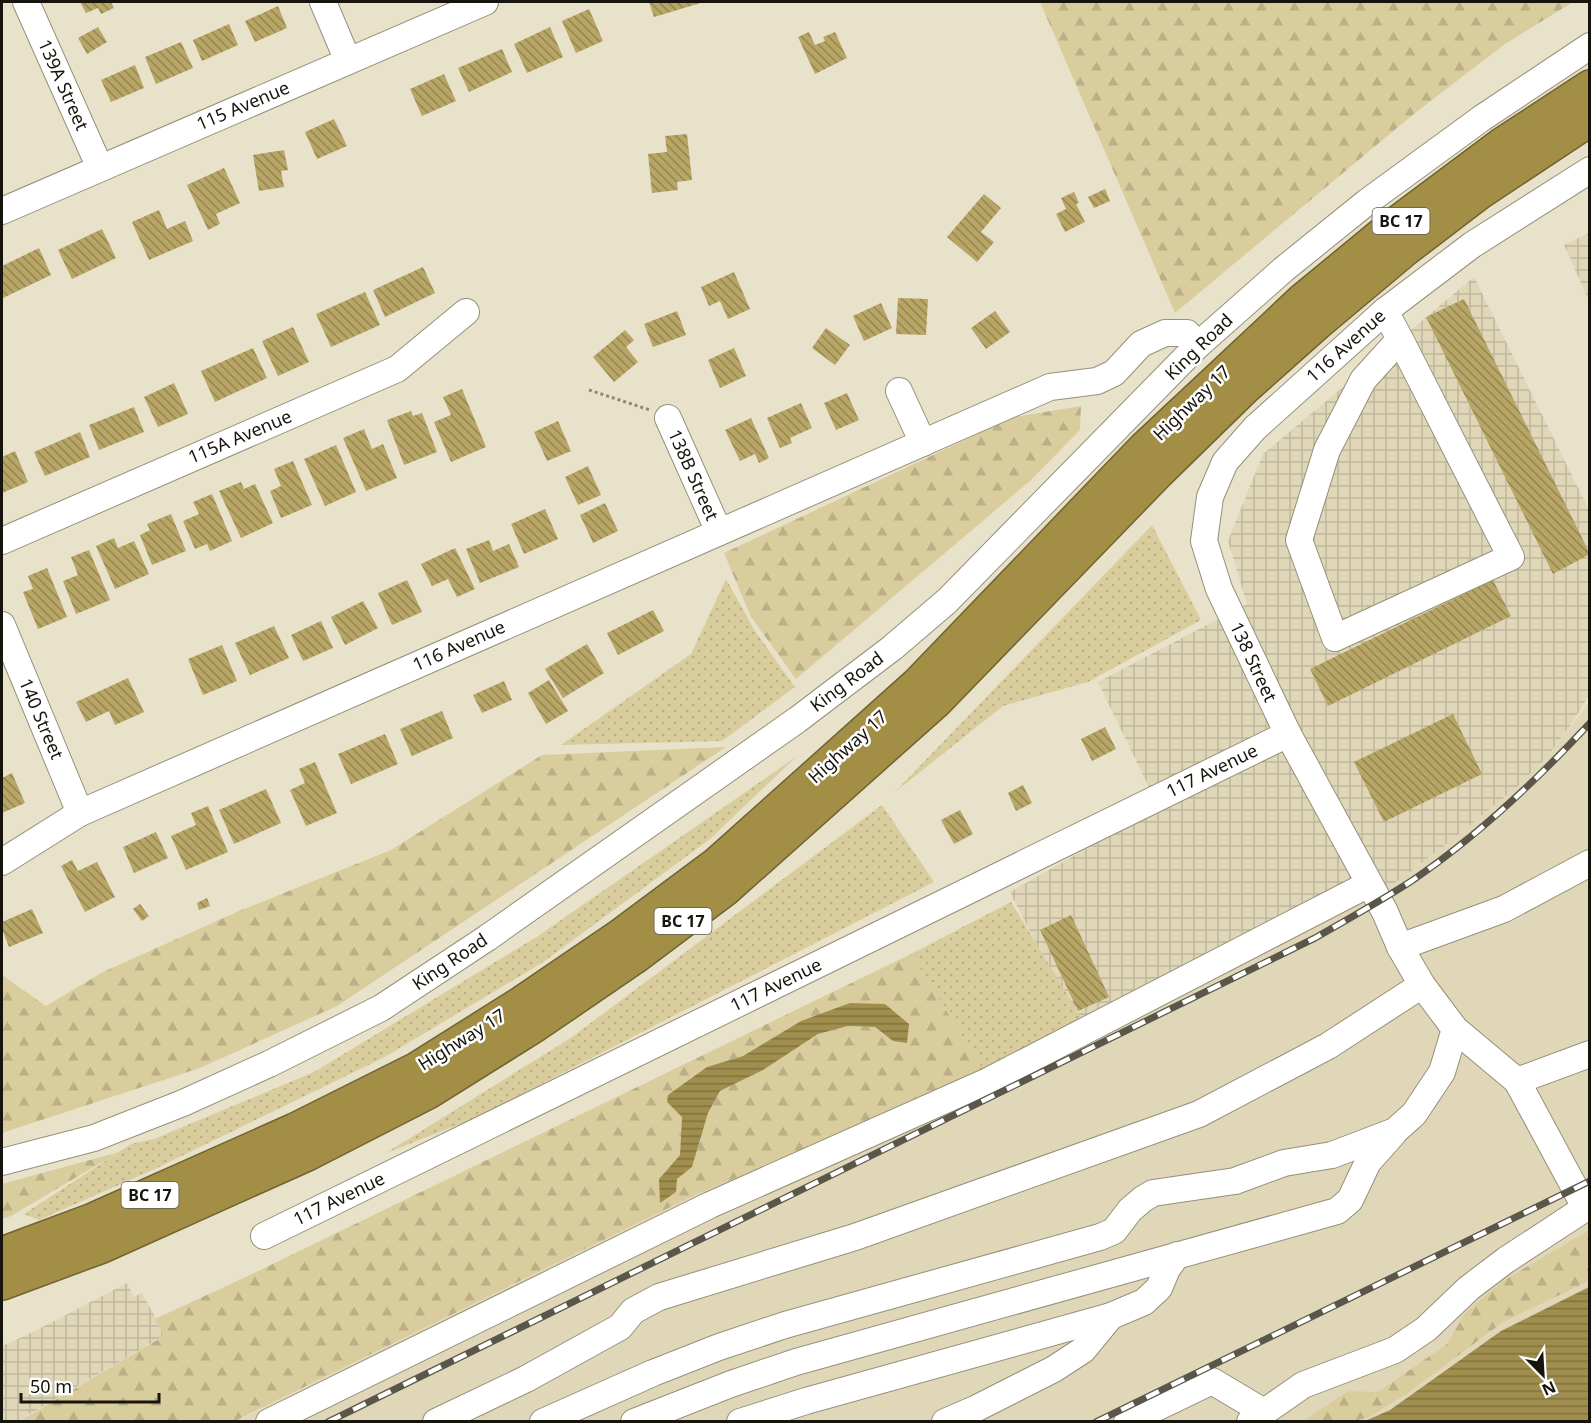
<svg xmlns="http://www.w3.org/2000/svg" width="1591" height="1423" font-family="'Noto Sans',sans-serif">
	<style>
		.built { fill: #e0d7b8 }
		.industrial { fill: url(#industrial-grid) }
		.grass { fill: url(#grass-dots) }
		.forest { fill: url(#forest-firs); fill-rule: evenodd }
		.water { fill: url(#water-rules) }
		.building { fill: url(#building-back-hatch) }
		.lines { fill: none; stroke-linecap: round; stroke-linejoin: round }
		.minor-casing { stroke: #969079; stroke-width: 28 }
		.highway-casing { stroke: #716331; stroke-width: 36 }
		.path { stroke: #8d8877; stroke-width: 3; stroke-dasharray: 3 3; stroke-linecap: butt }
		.minor { stroke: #fff; stroke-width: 26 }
		.highway { stroke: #a28e45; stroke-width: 33 }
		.rail-casing { stroke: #5a5649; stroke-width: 7 }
		.rail { stroke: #fff; stroke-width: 4.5; stroke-dasharray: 14; stroke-linecap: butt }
		.labels { text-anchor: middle; stroke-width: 5; stroke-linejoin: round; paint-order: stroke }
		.shield { fill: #fff; stroke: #5c5a55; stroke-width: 1.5 }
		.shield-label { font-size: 16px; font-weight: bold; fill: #16140c }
		.street-label { font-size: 18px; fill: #16140c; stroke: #fff }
	</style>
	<defs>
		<pattern id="industrial-grid" width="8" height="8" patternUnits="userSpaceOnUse" patternTransform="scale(1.5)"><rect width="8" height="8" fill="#e0d7b8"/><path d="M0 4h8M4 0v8" fill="none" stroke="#bfb89d"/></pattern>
		<pattern id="grass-dots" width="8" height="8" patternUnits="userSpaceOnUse" patternTransform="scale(1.5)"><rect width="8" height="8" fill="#dacd9d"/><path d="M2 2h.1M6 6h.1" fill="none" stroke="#baaf86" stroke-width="1.8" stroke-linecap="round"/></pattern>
		<pattern id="forest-firs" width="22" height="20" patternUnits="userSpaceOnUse" patternTransform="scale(1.5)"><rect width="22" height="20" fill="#dacd9d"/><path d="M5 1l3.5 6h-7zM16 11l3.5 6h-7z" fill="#baaf86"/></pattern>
		<pattern id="water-rules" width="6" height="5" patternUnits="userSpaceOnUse" patternTransform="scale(1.5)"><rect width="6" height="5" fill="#9f8e4d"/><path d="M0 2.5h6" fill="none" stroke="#81733e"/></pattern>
		<pattern id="building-back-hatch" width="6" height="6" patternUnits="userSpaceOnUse" patternTransform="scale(1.5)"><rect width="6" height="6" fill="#b8a666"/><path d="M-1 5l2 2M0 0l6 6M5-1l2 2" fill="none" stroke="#958652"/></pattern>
	</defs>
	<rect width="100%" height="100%" fill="#e9e2ca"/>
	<polygon class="built" points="1589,703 1589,1287 1501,1331 1390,1410 1365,1422 235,1422 695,1195 985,1073 1085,1024 1357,905 1392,885 1439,850 1517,787 1546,758"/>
	<g class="industrial">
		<polygon points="1589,233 1589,301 1564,245"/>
		<polygon points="1474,277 1589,510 1589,695 1573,722 1546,758 1517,787 1439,850 1392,885 1357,905 1075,1021 1010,892 1159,808 1098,682 1247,604 1228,541 1263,454"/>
		<polygon points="127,1283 134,1297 142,1293 165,1335 18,1421 2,1421 2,1346 33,1332"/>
	</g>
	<g class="grass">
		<polygon points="1152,525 1201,620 1088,682 1003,706 895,792"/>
		<polygon points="726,579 755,631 795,687 722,741 561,745 691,654"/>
		<polygon points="796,757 710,839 542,963 383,1058 155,1169 39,1220 24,1214 131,1144 154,1139 314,1072 538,936"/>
		<polygon points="882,805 934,882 473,1119 386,1153 572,1037"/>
		<polygon points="1011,902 1085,1024 985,1073 911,954"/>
	</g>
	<g class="forest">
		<polygon points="1040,2 1573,2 1505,44 1415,113 1175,313"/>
		<polygon points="1081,406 1080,430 1030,481 796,679 751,617 724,553 1014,417"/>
		<polygon points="726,747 337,1006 200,1068 2,1133 2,975 46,1006 103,972 239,911 391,850 542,755"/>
		<path d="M911 954 985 1073 695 1195 235 1421 18 1422 164 1336 155 1319 250 1275ZM801 1021 909 1024 893 1041 875 1027 848 1026 818 1034 763 1070 720 1091 708 1113 692 1167 677 1179H659L680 1155 682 1117 667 1102 707 1067 743 1056Z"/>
		<polygon points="119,1152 11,1216 2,1219 2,1184"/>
		<polygon points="1589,1230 1589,1281 1503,1322 1408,1393 1369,1417 1354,1421 1303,1421 1348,1391 1378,1392 1447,1344 1465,1313 1503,1281"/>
	</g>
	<g class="water">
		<polygon points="850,1003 885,1004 909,1024 907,1043 893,1041 875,1027 848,1026 818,1034 763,1070 720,1091 708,1113 692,1167 677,1179 676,1192 660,1203 659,1179 680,1155 682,1117 667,1102 668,1095 707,1067 743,1056 801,1021"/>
		<polygon points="1589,1287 1589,1421 1365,1421 1390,1410 1501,1331"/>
	</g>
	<g class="building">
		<polygon points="80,2 111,2 114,8 101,14 98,8 86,13"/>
		<polygon points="649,2 704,2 654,17"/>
		<polygon points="278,6 287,28 255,42 245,21"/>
		<polygon points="589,9 603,41 576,53 562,21"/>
		<polygon points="229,24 238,45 202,61 193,40"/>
		<polygon points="98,27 107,42 87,54 78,38"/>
		<polygon points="550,27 563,57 527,73 514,44"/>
		<polygon points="809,32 815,45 825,41 823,37 835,32 847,58 815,74 798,37"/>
		<polygon points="181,42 193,68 156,84 145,57"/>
		<polygon points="502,49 512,72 469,92 458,68"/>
		<polygon points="135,65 144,88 111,102 101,80"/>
		<polygon points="444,74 456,101 422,116 410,89"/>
		<polygon points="334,119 347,146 317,159 305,132"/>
		<polygon points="687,134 692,180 677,182 678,190 652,193 648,154 667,152 665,136"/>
		<polygon points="284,150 288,170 281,171 284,187 259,191 253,155"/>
		<polygon points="224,168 240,203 216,214 220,224 208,230 187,185"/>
		<polygon points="1105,189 1110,201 1094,208 1088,197"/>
		<polygon points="1074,192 1079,203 1076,204 1085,222 1065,232 1056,214 1066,209 1061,198"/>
		<polygon points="984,194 1001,208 981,232 994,242 977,262 947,237"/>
		<polygon points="159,210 167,229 185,221 193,241 149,260 132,222"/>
		<polygon points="102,229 116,258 72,279 58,250"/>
		<polygon points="39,248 51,275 3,298 2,266"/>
		<polygon points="423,267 435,293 385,317 373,290"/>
		<polygon points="734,272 750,309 728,319 720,301 709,306 701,287"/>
		<polygon points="365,292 380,325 331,347 316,314"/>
		<polygon points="898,298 928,299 926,335 896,334"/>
		<polygon points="1464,299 1590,554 1553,574 1426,317"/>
		<polygon points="881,303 892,328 864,341 853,316"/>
		<polygon points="677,311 686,335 653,347 644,324"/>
		<polygon points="995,311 1010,332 986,349 971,328"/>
		<polygon points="293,327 309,362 278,376 262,341"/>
		<polygon points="826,328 850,345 835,365 812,348"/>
		<polygon points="625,330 634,340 626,347 638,362 614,382 593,357"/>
		<polygon points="253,348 267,378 215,402 201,371"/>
		<polygon points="734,348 746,376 720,388 708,360"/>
		<polygon points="174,383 188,414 158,427 144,397"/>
		<polygon points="462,389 486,447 451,462 434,422 451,415 443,397"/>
		<polygon points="847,393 859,420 836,430 824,403"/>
		<polygon points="801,403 812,428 790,438 792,443 780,448 767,418"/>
		<polygon points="134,407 144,432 99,450 89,425"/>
		<polygon points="411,411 413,416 422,413 437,452 404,465 387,420"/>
		<polygon points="751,418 769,458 759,463 755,454 740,461 725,430"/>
		<polygon points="558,421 571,451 547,461 534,432"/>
		<polygon points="364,429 372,449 383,444 397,478 366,491 343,438"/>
		<polygon points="80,432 90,457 45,476 34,452"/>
		<polygon points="336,445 356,492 325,506 304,459"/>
		<polygon points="15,451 28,482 2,493 2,457"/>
		<polygon points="293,461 312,505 281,518 270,491 281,486 274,469"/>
		<polygon points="588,466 601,495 578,505 565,477"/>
		<polygon points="241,482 244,489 255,484 273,523 241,538 219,491"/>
		<polygon points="212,494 232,541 210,551 207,544 195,549 183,521 199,514 193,502"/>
		<polygon points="605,503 618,531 593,543 580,515"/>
		<polygon points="545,509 558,539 524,554 511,524"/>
		<polygon points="171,514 186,551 152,565 140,535 150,530 147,524"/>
		<polygon points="114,538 118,548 134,541 149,574 115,589 96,546"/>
		<polygon points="489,540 493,551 509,544 519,567 480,583 466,549"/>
		<polygon points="455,548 475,589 457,597 448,579 432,586 421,564"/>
		<polygon points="89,550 110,600 76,614 63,581 78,575 71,557"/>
		<polygon points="47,568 67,617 38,629 23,592 33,589 28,576"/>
		<polygon points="407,580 422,612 392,625 378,593"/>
		<polygon points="1493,580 1511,616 1328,706 1310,669"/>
		<polygon points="363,601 378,628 345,645 331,617"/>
		<polygon points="653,610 664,631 618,655 607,633"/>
		<polygon points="321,621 333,648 303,661 291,635"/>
		<polygon points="274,626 289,658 250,675 235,643"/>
		<polygon points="587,644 604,673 563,698 545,669"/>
		<polygon points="222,645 237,681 203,695 188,659"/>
		<polygon points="128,678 144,712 115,725 109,711 86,722 76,702"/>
		<polygon points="549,680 568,711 546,724 528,693"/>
		<polygon points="504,681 512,700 482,713 473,695"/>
		<polygon points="442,711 453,738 412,756 400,729"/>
		<polygon points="1453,714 1482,774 1384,822 1354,762"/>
		<polygon points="1105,727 1116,749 1092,761 1081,739"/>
		<polygon points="385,734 398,764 351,784 338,754"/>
		<polygon points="315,762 337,813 306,826 290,790 305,783 299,769"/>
		<polygon points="12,773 25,803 2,813 2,778"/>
		<polygon points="1023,785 1032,803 1016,811 1008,793"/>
		<polygon points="266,789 281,823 234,844 219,810"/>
		<polygon points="208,806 228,852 186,870 171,836 196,825 191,813"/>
		<polygon points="960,810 973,834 954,844 941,820"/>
		<polygon points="156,832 168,858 134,873 123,847"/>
		<polygon points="72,860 78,871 97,862 115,897 85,912 61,866"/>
		<polygon points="207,898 210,906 199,910 197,903"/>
		<polygon points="140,904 149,916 142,921 133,909"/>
		<polygon points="32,909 43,933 9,947 2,929 2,922"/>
		<polygon points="1071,915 1109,997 1078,1011 1040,930"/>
	</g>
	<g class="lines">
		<defs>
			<g id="minor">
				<polyline points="26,2 100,168"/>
				<polyline points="323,2 348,61"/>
				<polyline points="2,211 485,2"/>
				<polyline points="1385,311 1400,339 1511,557 1335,638 1299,540 1327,450 1363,380 1400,339"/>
				<polyline points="899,391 923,443"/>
				<polyline points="668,418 719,532"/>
				<polyline points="2,541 397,369 466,312"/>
				<polyline points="2,625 80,813"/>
				<polyline points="2,862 80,813 1050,387 1097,381 1114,373 1141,344 1165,333 1187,333 1198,345"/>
				<polyline points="1400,947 1504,909 1590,863"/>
				<polyline points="1517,1081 1590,1054"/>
				<polyline points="2,1162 94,1138 183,1103 269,1064 381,1008 487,938 797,720 892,648 947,601 1198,345 1284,269 1367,202 1482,118 1590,46"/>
				<polyline points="1585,1207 1517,1081 1455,1029 1422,985 1400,947 1385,912 1288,734 1219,589 1204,541 1210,497 1225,462 1255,428 1385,311 1472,245 1590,170"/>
				<polyline points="264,1236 1288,734"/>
				<polyline points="269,1422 710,1205 988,1081 1369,884"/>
				<polyline points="436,1422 526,1379 620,1327 633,1311 659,1297 855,1237 1199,1114 1328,1046 1422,985"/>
				<polyline points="543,1422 653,1373 719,1347 785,1325 1100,1237 1114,1231 1130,1210 1143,1199 1153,1193 1235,1181 1284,1163 1332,1155 1395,1131 1414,1114 1442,1072 1455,1029"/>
				<polyline points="634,1422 731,1384 796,1362 1337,1211 1350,1200 1368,1162 1393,1134"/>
				<polyline points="740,1422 806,1401 1111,1316"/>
				<polyline points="945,1422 975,1409 1054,1369 1083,1350 1111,1316 1144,1302 1159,1288 1167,1269 1177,1255"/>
				<polyline points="1127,1422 1212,1381 1264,1412"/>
				<polyline points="1250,1422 1303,1385 1395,1350 1426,1329 1469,1288 1506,1260 1590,1205"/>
			</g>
			<g id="highway">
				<polyline points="2,1254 93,1220 295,1130 417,1069 522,1003 619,937 717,864 918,684 1144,449 1303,300 1388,230 1503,144 1590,87"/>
				<polyline points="2,1283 102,1246 307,1154 428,1092 535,1025 633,958 725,889 936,701 1158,472 1244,388 1317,323 1404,250 1480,192 1590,119"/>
			</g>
		</defs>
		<use href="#minor" class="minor-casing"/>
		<use href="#highway" class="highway-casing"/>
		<polyline class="path" points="589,390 650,410"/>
		<use href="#minor" class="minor"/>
		<use href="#highway" class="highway"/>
		<defs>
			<g id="rail">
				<path d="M328 1422 1315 938C1348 919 1381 901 1413 880 1479 835 1536 781 1590 723"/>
				<polyline points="1096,1422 1590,1181"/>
			</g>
		</defs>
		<use href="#rail" class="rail-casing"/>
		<use href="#rail" class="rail"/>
	</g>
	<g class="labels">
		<g class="shield">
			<rect x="1372.5" y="208" width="57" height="26" rx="4.5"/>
			<rect x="654.5" y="908" width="57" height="26" rx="4.5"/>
			<rect x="121.5" y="1182" width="57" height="26" rx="4.5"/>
		</g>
		<g class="shield-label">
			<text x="1401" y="227">BC 17</text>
			<text x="683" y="927">BC 17</text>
			<text x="150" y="1201">BC 17</text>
		</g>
		<g class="street-label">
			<text transform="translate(63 85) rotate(66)" y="6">139A Street</text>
			<text transform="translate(243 106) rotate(-23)" y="6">115 Avenue</text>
			<text transform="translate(1346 346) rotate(-42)" y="6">116 Avenue</text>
			<text transform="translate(1199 347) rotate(-44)" y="6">King Road</text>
			<text transform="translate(1192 403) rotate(-44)" y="6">Highway 17</text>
			<text transform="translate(240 437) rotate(-23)" y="6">115A Avenue</text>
			<text transform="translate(693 475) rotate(66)" y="6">138B Street</text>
			<text transform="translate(459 646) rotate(-24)" y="6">116 Avenue</text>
			<text transform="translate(1253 662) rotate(65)" y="6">138 Street</text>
			<text transform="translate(847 682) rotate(-37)" y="6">King Road</text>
			<text transform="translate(41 719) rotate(67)" y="6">140 Street</text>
			<text transform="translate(848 747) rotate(-42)" y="6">Highway 17</text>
			<text transform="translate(1212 771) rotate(-26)" y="6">117 Avenue</text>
			<text transform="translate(450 962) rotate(-34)" y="6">King Road</text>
			<text transform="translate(776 985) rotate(-26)" y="6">117 Avenue</text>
			<text transform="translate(462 1040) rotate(-32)" y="6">Highway 17</text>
			<text transform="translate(339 1199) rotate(-26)" y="6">117 Avenue</text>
		</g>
	</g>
	<rect width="1591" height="1423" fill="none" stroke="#16140c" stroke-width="6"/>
	<g transform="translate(1543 1375) rotate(156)" stroke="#ffffff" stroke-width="4.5" paint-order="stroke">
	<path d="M0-4.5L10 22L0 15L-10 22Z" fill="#16140c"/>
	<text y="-9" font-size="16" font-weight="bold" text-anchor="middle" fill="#16140c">N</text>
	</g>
	<path d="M21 1393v9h138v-9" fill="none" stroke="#16140c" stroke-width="3"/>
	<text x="30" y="1393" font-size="18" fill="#16140c" stroke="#ffffff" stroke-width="4.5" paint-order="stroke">50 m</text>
</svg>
